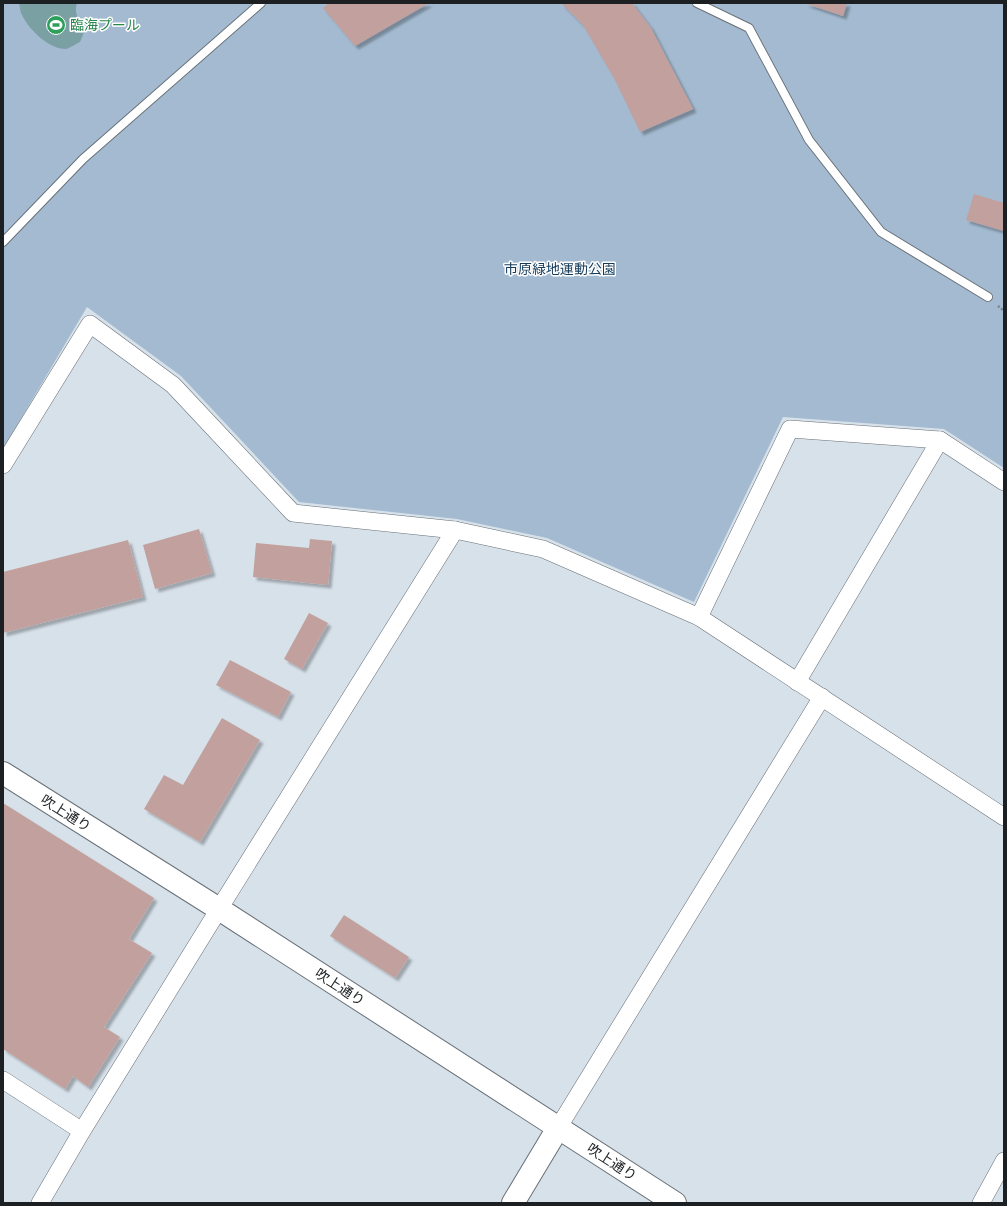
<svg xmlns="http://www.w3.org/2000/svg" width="1007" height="1206" font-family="'Source Sans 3','Noto Sans JP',sans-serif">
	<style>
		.green { fill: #a3bad0 }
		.water { fill: #7ba0a4 }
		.building { fill: #c2a09d; filter: url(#shadow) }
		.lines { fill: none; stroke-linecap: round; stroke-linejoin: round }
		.lane-casing { stroke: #687078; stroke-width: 10 }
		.street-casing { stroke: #687078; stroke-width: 18 }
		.secondary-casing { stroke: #687078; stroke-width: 24 }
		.path { stroke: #7c8389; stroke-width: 2.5; stroke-dasharray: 2 2; stroke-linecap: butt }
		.lane { stroke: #fff; stroke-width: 8 }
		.street { stroke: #fff; stroke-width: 17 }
		.secondary { stroke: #fff; stroke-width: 22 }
		.labels { text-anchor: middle; stroke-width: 3; stroke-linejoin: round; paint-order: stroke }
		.leisure-label { font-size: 14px; fill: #27864d; stroke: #fff; text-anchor: start }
		.park-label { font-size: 14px; fill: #133b5a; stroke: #fff }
		.street-label { font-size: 14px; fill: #1c2023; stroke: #fff }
	</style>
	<defs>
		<filter id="shadow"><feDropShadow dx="3.5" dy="3.5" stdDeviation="1" flood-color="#0004"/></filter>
	</defs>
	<rect width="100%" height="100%" fill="#d7e1ea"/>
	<polygon class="green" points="3,3 1004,3 1004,468 944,429 783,417 694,602 547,538 457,519 299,502 181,376 87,307 3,449"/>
	<path class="water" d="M19 3H77C74 12 77 17 83 24L84 32 80 42C76 44 70 48 66 49 49 49 29 30 22 15 20 12 20 7 19 3Z"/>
	<g class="building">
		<polygon points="329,3 429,3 355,46 323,8"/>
		<polygon points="561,3 632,3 651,28 693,109 640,132 615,80 583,25"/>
		<polygon points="804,3 847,3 843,16"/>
		<polygon points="974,194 1004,203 1004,231 966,220"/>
		<polygon points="199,529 212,573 155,589 143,545"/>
		<polygon points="310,539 332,541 328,585 253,577 256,543 309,548"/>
		<polygon points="128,540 143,597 3,633 3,572"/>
		<polygon points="309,613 328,623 302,669 284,659"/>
		<polygon points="230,660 291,692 278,717 216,685"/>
		<polygon points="222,718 260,740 200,842 144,809 164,775 183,785"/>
		<polygon points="3,803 154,898 129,939 152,953 104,1027 120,1037 88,1087 73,1076 65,1089 3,1049"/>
		<polygon points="344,915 409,957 395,978 330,936"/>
	</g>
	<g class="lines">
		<defs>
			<g id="lane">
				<polyline points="697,3 749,28 809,140 881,232 988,297"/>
				<polyline points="3,242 83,159 261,3"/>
			</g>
			<g id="street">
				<polyline points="3,465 90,324 173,385 293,513 455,530 543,549 699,617 1004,817"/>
				<polyline points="699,617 790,429 940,440 1004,482"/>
				<polyline points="797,682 940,440"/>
				<polyline points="3,1080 82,1131"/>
				<polyline points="558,1128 822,697"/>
				<polyline points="40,1203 82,1131 219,909 455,530"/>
				<polyline points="981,1203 1004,1161"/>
			</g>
			<g id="secondary">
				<polyline points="3,773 219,909 675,1203"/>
				<polyline points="513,1203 558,1128"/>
			</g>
		</defs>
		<use href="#lane" class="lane-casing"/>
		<use href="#street" class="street-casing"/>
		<use href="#secondary" class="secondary-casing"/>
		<polyline class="path" points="998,306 1004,311"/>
		<use href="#lane" class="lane"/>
		<use href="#street" class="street"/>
		<use href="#secondary" class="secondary"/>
	</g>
	<defs>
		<symbol id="stadium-disc" viewBox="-11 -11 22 22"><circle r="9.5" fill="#2e9e5b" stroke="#fff"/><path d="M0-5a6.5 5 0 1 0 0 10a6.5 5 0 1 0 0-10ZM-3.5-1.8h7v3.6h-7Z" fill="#fff"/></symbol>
	</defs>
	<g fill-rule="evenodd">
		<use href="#stadium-disc" x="45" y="14" width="22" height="22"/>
	</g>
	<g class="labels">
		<g class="leisure-label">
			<text x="70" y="30">臨海プール</text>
		</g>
		<g class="park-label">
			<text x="560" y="274">市原緑地運動公園</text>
		</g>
		<g class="street-label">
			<text transform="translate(66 813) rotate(32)" y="5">吹上通り</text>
			<text transform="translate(340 987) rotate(33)" y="5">吹上通り</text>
			<text transform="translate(612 1162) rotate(33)" y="5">吹上通り</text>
		</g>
	</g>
	<rect width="1007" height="1206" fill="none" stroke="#1c2023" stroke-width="8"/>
</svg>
